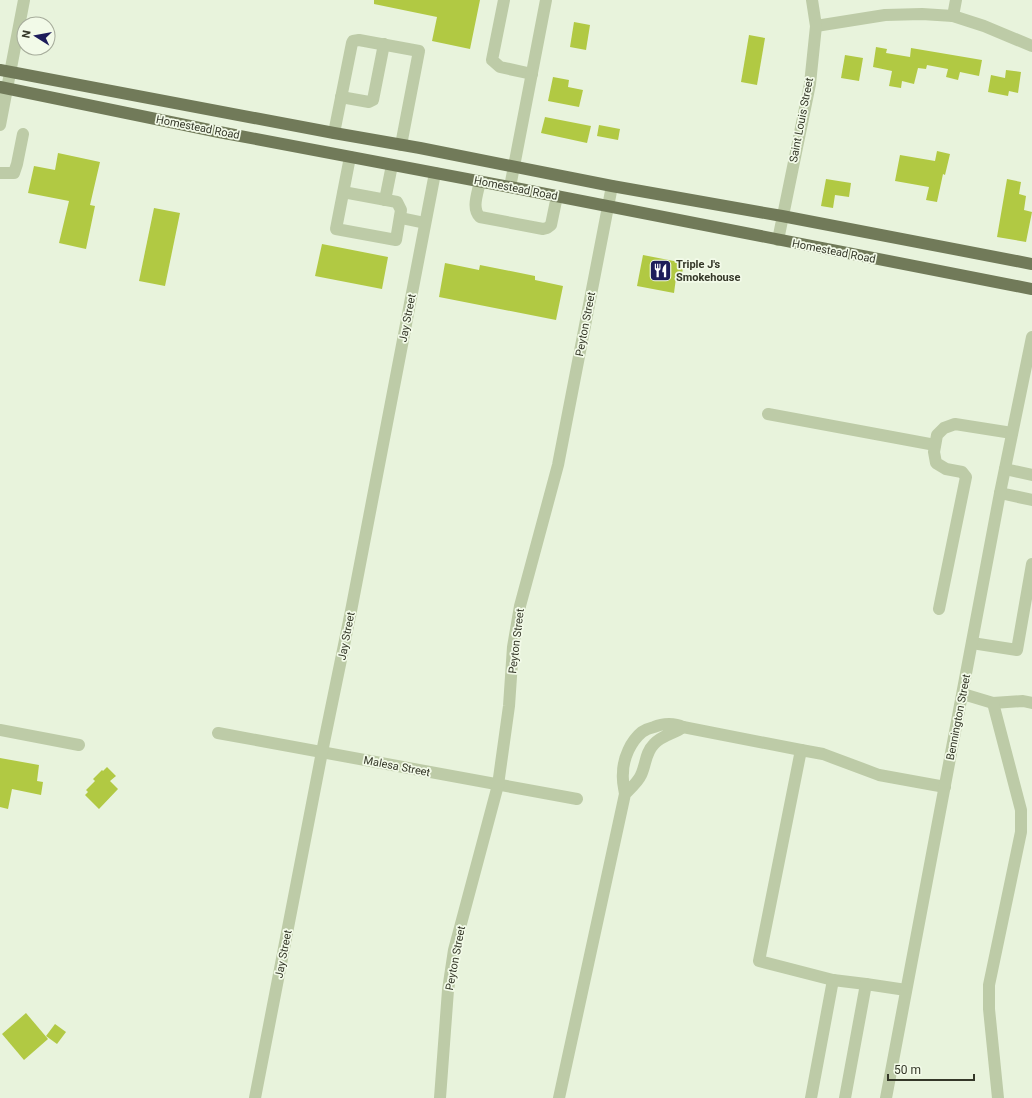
<svg xmlns="http://www.w3.org/2000/svg" width="1032" height="1098" font-family="Roboto,sans-serif">
	<style>
		.building { fill: #b1c943 }
		.lines { fill: none; stroke-linecap: round; stroke-linejoin: round }
		.minor { stroke: #bdcba7; stroke-width: 12 }
		.major { stroke: #717a59; stroke-width: 12 }
		.labels { text-anchor: middle; stroke-width: 3.5; stroke-linejoin: round; paint-order: stroke }
		.street-label { font-size: 11px; fill: #343728; stroke: #f2fae8 }
		.poi-label { font-size: 11px; font-weight: bold; fill: #343728; stroke: #f2fae8; text-anchor: start }
	</style>
	<rect width="100%" height="100%" fill="#e8f3dc"/>
	<g class="building">
		<polygon points="374,0 480,0 470,49 432,41 437,17 374,4"/>
		<polygon points="574,22 590,25 586,50 570,47"/>
		<polygon points="749,35 765,38 757,85 741,82"/>
		<polygon points="876,47 887,49 886,53 910,57 911,48 982,60 979,76 960,72 958,80 946,77 948,69 927,65 926,69 918,68 914,84 902,81 901,88 889,86 892,71 873,67"/>
		<polygon points="845,55 863,58 859,81 841,78"/>
		<polygon points="1006,70 1021,72 1018,93 1009,91 1008,96 988,92 991,75 1005,78"/>
		<polygon points="553,77 569,80 568,87 583,90 579,107 548,101"/>
		<polygon points="545,117 591,126 587,143 541,133"/>
		<polygon points="599,125 620,129 618,140 597,136"/>
		<polygon points="937,151 950,154 945,175 943,174 937,202 926,200 929,187 895,181 900,155 935,161"/>
		<polygon points="58,153 100,162 90,205 95,206 86,249 59,243 69,201 28,193 34,166 55,170"/>
		<polygon points="826,179 851,183 849,197 835,195 833,208 821,206"/>
		<polygon points="1007,179 1021,182 1019,194 1026,196 1024,210 1032,212 1026,242 997,237"/>
		<polygon points="154,208 180,213 165,286 139,281"/>
		<polygon points="322,244 388,257 382,289 315,276"/>
		<polygon points="643,255 684,263 681,279 676,278 674,293 637,286"/>
		<polygon points="445,263 479,270 480,265 535,276 535,280 563,286 556,320 439,297"/>
		<polygon points="0,758 39,765 37,781 43,782 41,795 12,789 8,809 0,807"/>
		<polygon points="107,767 116,776 110,781 118,789 99,809 85,795 88,792 86,790 95,781 93,779 102,770 103,771"/>
		<polygon points="26,1013 48,1039 24,1060 2,1034"/>
		<polygon points="55,1024 66,1032 57,1044 46,1036"/>
	</g>
	<g class="lines">
		<g class="minor">
			<polyline points="504,0 492,60 500,67 532,74"/>
			<polyline points="953,16 956,0"/>
			<polyline points="816,26 885,15 922,14 953,16 984,26 1032,46"/>
			<polyline points="341,97 369,102 373,100 384,44"/>
			<polyline points="0,125 24,0"/>
			<polyline points="334,133 352,43 353,41 359,40 419,51 401,145"/>
			<polyline points="0,173 14,173 17,164 23,134"/>
			<path d="M480 181C478 193 471 208 480 217L543 229 547 228 551 225 557 196"/>
			<polyline points="510,187 546,0"/>
			<polyline points="343,192 397,202 401,210 396,240 336,229 350,157"/>
			<polyline points="385,200 392,165"/>
			<polyline points="401,218 425,223"/>
			<polyline points="778,240 810,84 816,26 812,0"/>
			<polyline points="768,414 935,445"/>
			<polyline points="1005,469 1032,475"/>
			<polyline points="1000,493 1032,500"/>
			<polyline points="939,609 966,477 962,472 946,469 936,463 934,452 937,435 944,428 955,424 1012,433"/>
			<polyline points="972,643 1017,650 1032,564"/>
			<polyline points="963,694 993,703 1023,701 1032,703"/>
			<polyline points="993,703 1021,810 1021,832 989,985 989,1009 998,1098"/>
			<polyline points="683,727 801,750"/>
			<polyline points="0,730 79,745"/>
			<polyline points="218,733 577,799"/>
			<polyline points="866,984 833,980 759,961 801,750 823,754 879,775 945,787"/>
			<polyline points="255,1098 322,752 351,611 435,173"/>
			<polyline points="440,1098 448,990 454,950 498,785 509,706 513,647 520,606 558,465 612,186"/>
			<path d="M559 1098 625 794C624 787 622 780 623 773 623 758 631 741 642 732 645 730 650 728 654 727 663 723 675 723 683 727 674 734 662 735 654 744 645 753 646 765 641 775 638 782 630 789 625 794"/>
			<polyline points="811,1098 833,980"/>
			<polyline points="845,1098 866,984 906,990"/>
			<polyline points="886,1098 1000,493 1032,337"/>
		</g>
		<g class="major">
			<polyline points="0,70 334,133 420,148 612,186 782,216 1032,264"/>
			<polyline points="0,87 219,132 510,187 1032,289"/>
		</g>
	</g>
	<defs>
		<symbol id="restaurant-square" viewBox="-11 -11 22 22"><rect x="-9" y="-9" width="18" height="18" rx="4" fill="#1c1c5a" stroke="#f2fae8"/><path d="M-5-6h1v4h1v-4h1v4h1v-4h1v5L-1.5 .5V6h-2V.5L-5-1ZM5-6V6H3V1.5H1.5Q1.5-4 5-6Z" fill="#fff"/></symbol>
	</defs>
	<g fill-rule="evenodd">
		<use href="#restaurant-square" x="648" y="258" width="25" height="25"/>
	</g>
	<g class="labels">
		<g class="street-label">
			<text transform="translate(801 120) rotate(-79)" y="4">Saint Louis Street</text>
			<text transform="translate(198 127) rotate(11)" y="4">Homestead Road</text>
			<text transform="translate(516 188) rotate(11)" y="4">Homestead Road</text>
			<text transform="translate(834 251) rotate(11)" y="4">Homestead Road</text>
			<text transform="translate(407 318) rotate(-79)" y="4">Jay Street</text>
			<text transform="translate(585 324) rotate(-79)" y="4">Peyton Street</text>
			<text transform="translate(346 636) rotate(-79)" y="4">Jay Street</text>
			<text transform="translate(516 641) rotate(-83)" y="4">Peyton Street</text>
			<text transform="translate(958 717) rotate(-79)" y="4">Bennington Street</text>
			<text transform="translate(397 766) rotate(11)" y="4">Malesa Street</text>
			<text transform="translate(283 954) rotate(-79)" y="4">Jay Street</text>
			<text transform="translate(455 958) rotate(-79)" y="4">Peyton Street</text>
		</g>
		<g class="poi-label">
			<text x="676" y="268">Triple J's<tspan x="676" dy="13">Smokehouse</tspan></text>
		</g>
	</g>
	<g transform="translate(36 36) rotate(281)"><circle r="19" fill="#f2fae8" stroke="#a6ac9b"/>
	<path d="M0-3L7 15L0 10L-7 15Z" fill="#1c1c5a"/>
	<text y="-6" font-size="11" font-weight="bold" text-anchor="middle" fill="#343728">N</text>
	</g>
	<path d="M888 1074v6h86v-6" fill="none" stroke="#343728" stroke-width="2"/>
	<text x="894" y="1074" font-size="12" fill="#343728" stroke="#f2fae8" stroke-width="3" paint-order="stroke">50 m</text>
</svg>
